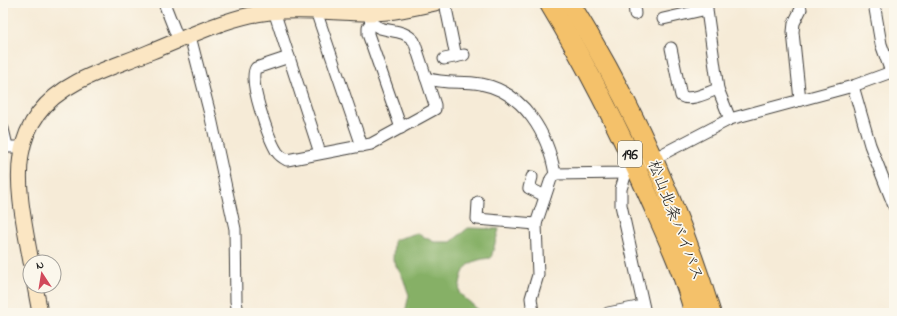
<svg xmlns="http://www.w3.org/2000/svg" width="897" height="316" font-family="'Indie Flower','Klee One',sans-serif">
	<style>
		.forest { fill: #86b066; stroke: #516641 }
		.lines { fill: none; stroke-linecap: round; stroke-linejoin: round }
		.street-casing { stroke: #3d3b38; stroke-width: 13 }
		.secondary-casing { stroke: #3d3b38; stroke-width: 17 }
		.highway-casing { stroke: #3d3b38; stroke-width: 21 }
		.street { stroke: #fff; stroke-width: 11 }
		.secondary { stroke: #fbe6c3; stroke-width: 15 }
		.highway { stroke: #f4c16a; stroke-width: 19 }
		.labels { text-anchor: middle; stroke-width: 3.5; stroke-linejoin: round; paint-order: stroke }
		.shield { fill: #fbf7ec; stroke: #5f5e5a; stroke-width: 1 }
		.shield-label { font-size: 15px; font-weight: bold; fill: #1c1c1c }
		.street-label { font-size: 16px; fill: #1c1c1c; stroke: #fbf7ec }
	</style>
	<rect width="100%" height="100%" fill="#fbf7ec"/>
	<filter id="ink" filterUnits="userSpaceOnUse"><feTurbulence type="fractalNoise" baseFrequency=".025" numOctaves="2"/><feDisplacementMap in="SourceGraphic" scale="8" xChannelSelector="R" yChannelSelector="G"/><feConvolveMatrix kernelMatrix="1 2 1 2 8 2 1 2 1" color-interpolation-filters="sRGB"/></filter>
	<filter id="wash" filterUnits="userSpaceOnUse"><feTurbulence type="fractalNoise" baseFrequency=".012" numOctaves="4" result="noise"/><feDisplacementMap in="SourceGraphic" scale="16" xChannelSelector="R" yChannelSelector="G"/><feGaussianBlur stdDeviation="0.9" result="paint"/><feColorMatrix in="noise" values="0 0 0 0 0 0 0 0 0 0 0 0 0 0 0 0 0 1.4 0 .05"/><feComposite in="paint" operator="in"/></filter>
	<g filter="url(#wash)">
		<rect width="100%" height="100%" fill="#f6ebd7"/>
		<path class="forest" d="M468 228 499 229 491 258C466 260 461 269 459 293L482 313H405L409 295 403 278 393 260 394 240 417 233 434 242H451Z"/>
	</g>
	<g filter="url(#ink)">
		<g class="lines">
			<defs>
				<g id="street">
					<polyline points="164,3 179,41"/>
					<polyline points="445,3 456,57"/>
					<polyline points="634,3 635,14"/>
					<polyline points="706,3 718,89 730,119"/>
					<polyline points="874,3 881,44 891,72"/>
					<polyline points="274,11 320,153"/>
					<polyline points="316,11 362,146"/>
					<polyline points="663,19 707,9"/>
					<polyline points="371,23 368,27 368,34 401,128"/>
					<polyline points="190,36 211,118 235,229 236,301 238,313"/>
					<path d="M671 48 681 96C691 102 708 92 718 89"/>
					<path d="M289 57 256 68C247 79 269 139 277 152 279 155 283 158 287 160L371 144 435 109V105L414 41C404 30 393 32 380 28 377 27 374 24 371 23L369 13"/>
					<polyline points="444,59 464,55"/>
					<path d="M426 78C446 85 462 80 481 84 524 92 548 134 555 174"/>
					<polyline points="853,86 870,145 894,206"/>
					<polyline points="800,100 793,32 794,23 801,9"/>
					<polyline points="3,129 7,146"/>
					<polyline points="3,147 21,147"/>
					<polyline points="626,173 621,189 621,205 645,313"/>
					<polyline points="532,177 529,188 545,196"/>
					<polyline points="478,202 477,219 536,224"/>
					<polyline points="533,313 531,298 538,275 536,224 551,179 555,174 626,173 730,119 853,86 894,71"/>
					<polyline points="608,313 643,306"/>
				</g>
				<g id="secondary">
					<path d="M31 262C18 190 0 123 77 82 100 70 126 62 150 52 188 37 229 16 270 12 303 8 336 13 369 13 391 13 413 8 435 3"/>
					<polyline points="35,286 40,313"/>
				</g>
				<g id="highway">
					<path d="M549 3C587 66 620 131 649 197 666 235 684 273 694 313"/>
					<path d="M570 3C630 100 678 204 711 313"/>
				</g>
			</defs>
			<use href="#street" class="street-casing"/>
			<use href="#secondary" class="secondary-casing"/>
			<use href="#highway" class="highway-casing"/>
			<use href="#street" class="street"/>
			<use href="#secondary" class="secondary"/>
			<use href="#highway" class="highway"/>
		</g>
	</g>
	<g class="labels">
		<rect class="shield" x="618" y="141" width="24" height="26" rx="3"/>
		<g class="shield-label">
			<text x="630" y="159">196</text>
		</g>
		<g class="street-label">
			<text transform="translate(677 220) rotate(69)" y="6">松山北条バイパス</text>
		</g>
	</g>
	<rect width="897" height="316" fill="none" stroke="#fbf7ec" stroke-width="16"/>
	<g transform="translate(42 274) rotate(348)"><circle r="19" fill="#fbf7ec" stroke="#a29f99"/>
	<path d="M0-3L7 15L0 10L-7 15Z" fill="#d1495b"/>
	<text y="-6" font-size="11" font-weight="bold" text-anchor="middle" fill="#1c1c1c">N</text>
	</g>
</svg>
